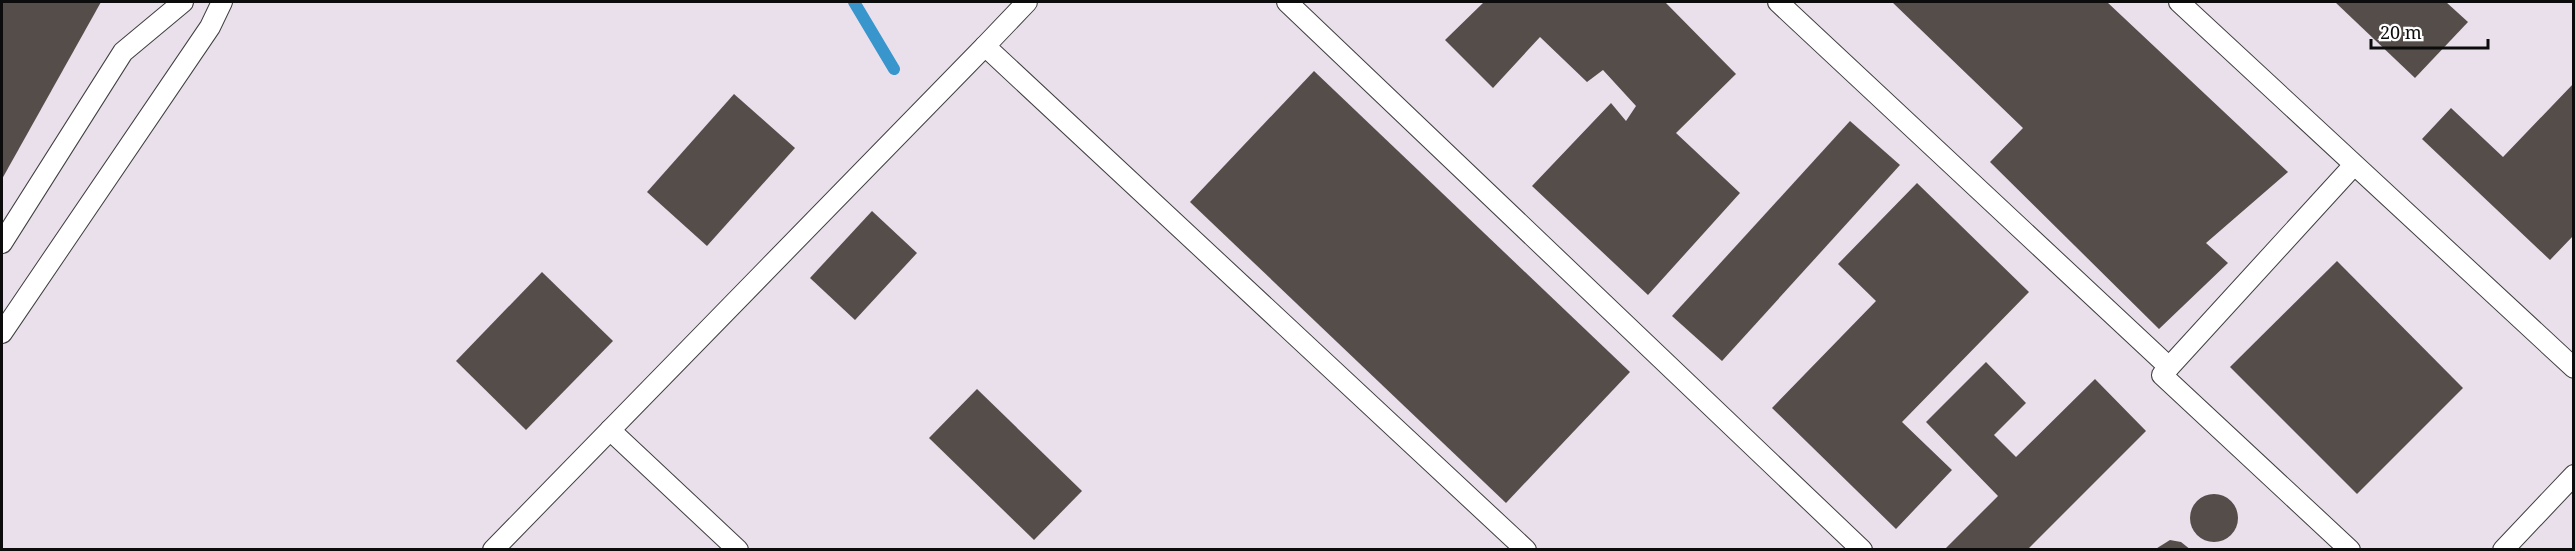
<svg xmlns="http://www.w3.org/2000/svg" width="2575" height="551" font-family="'Noto Serif',serif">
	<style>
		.industrial { fill: #eae0eb }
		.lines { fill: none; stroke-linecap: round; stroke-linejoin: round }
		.stream { stroke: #3896cd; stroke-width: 12 }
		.building { fill: #554d49 }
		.service-casing { stroke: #3f3f3f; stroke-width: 22 }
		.service { stroke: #fff; stroke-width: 20 }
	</style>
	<rect width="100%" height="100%" fill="#fffbec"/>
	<rect class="industrial" x="2" y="2" width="2571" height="547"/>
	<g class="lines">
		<polyline class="stream" points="854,2 894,69"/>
	</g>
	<g class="building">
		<polygon points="2,2 101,2 2,179"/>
		<polygon points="1484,2 1665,2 1736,74 1676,133 1740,193 1648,295 1532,186 1611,103 1626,121 1636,106 1603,70 1587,82 1540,37 1493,88 1445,40"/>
		<polygon points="1892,2 2107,2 2288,172 2206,243 2228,263 2159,329 1990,162 2023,128"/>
		<polygon points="2335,2 2446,2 2468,22 2415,78"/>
		<polygon points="1314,71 1630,372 1506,503 1190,202"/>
		<polygon points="2574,83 2574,235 2550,260 2422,139 2451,108 2503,157"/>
		<polygon points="734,94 795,148 707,246 647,192"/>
		<polygon points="1850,121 1900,165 1722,361 1672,316"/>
		<polygon points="1917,183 2029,292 1902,422 1952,470 1896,529 1772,408 1876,301 1838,264"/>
		<polygon points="872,211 917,253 855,320 810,278"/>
		<polygon points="2337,261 2463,388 2357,494 2230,367"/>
		<polygon points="542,272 613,341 526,430 456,361"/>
		<polygon points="1986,362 2026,403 1994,435 2016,457 2095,379 2146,431 2027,550 1944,550 1998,496 1926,422"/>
		<polygon points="977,389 1082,491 1034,540 929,438"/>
		<circle cx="2214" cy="518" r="24"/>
		<polygon points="2170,540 2181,542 2191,550 2154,550"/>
	</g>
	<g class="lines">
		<defs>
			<g id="service">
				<polyline points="1027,2 985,46 1526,550"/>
				<polyline points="1287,2 1862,550"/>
				<polyline points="1778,2 2169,367"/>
				<polyline points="2179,2 2574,368"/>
				<polyline points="2,243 123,52 183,2"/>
				<polyline points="2,333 210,27 222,2"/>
				<polyline points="610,430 738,550"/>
				<polyline points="493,550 985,46"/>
				<polyline points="2350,550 2162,375 2354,165"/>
				<polyline points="2503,550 2574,475"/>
			</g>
		</defs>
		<use href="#service" class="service-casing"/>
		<use href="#service" class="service"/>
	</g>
	<rect width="2575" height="551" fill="none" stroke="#0c0c0c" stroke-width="6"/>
	<path d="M2371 39v9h117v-9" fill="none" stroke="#0c0c0c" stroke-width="3"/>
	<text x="2380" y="39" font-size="18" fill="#0c0c0c" stroke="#ffffff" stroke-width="4.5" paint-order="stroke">20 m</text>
</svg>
